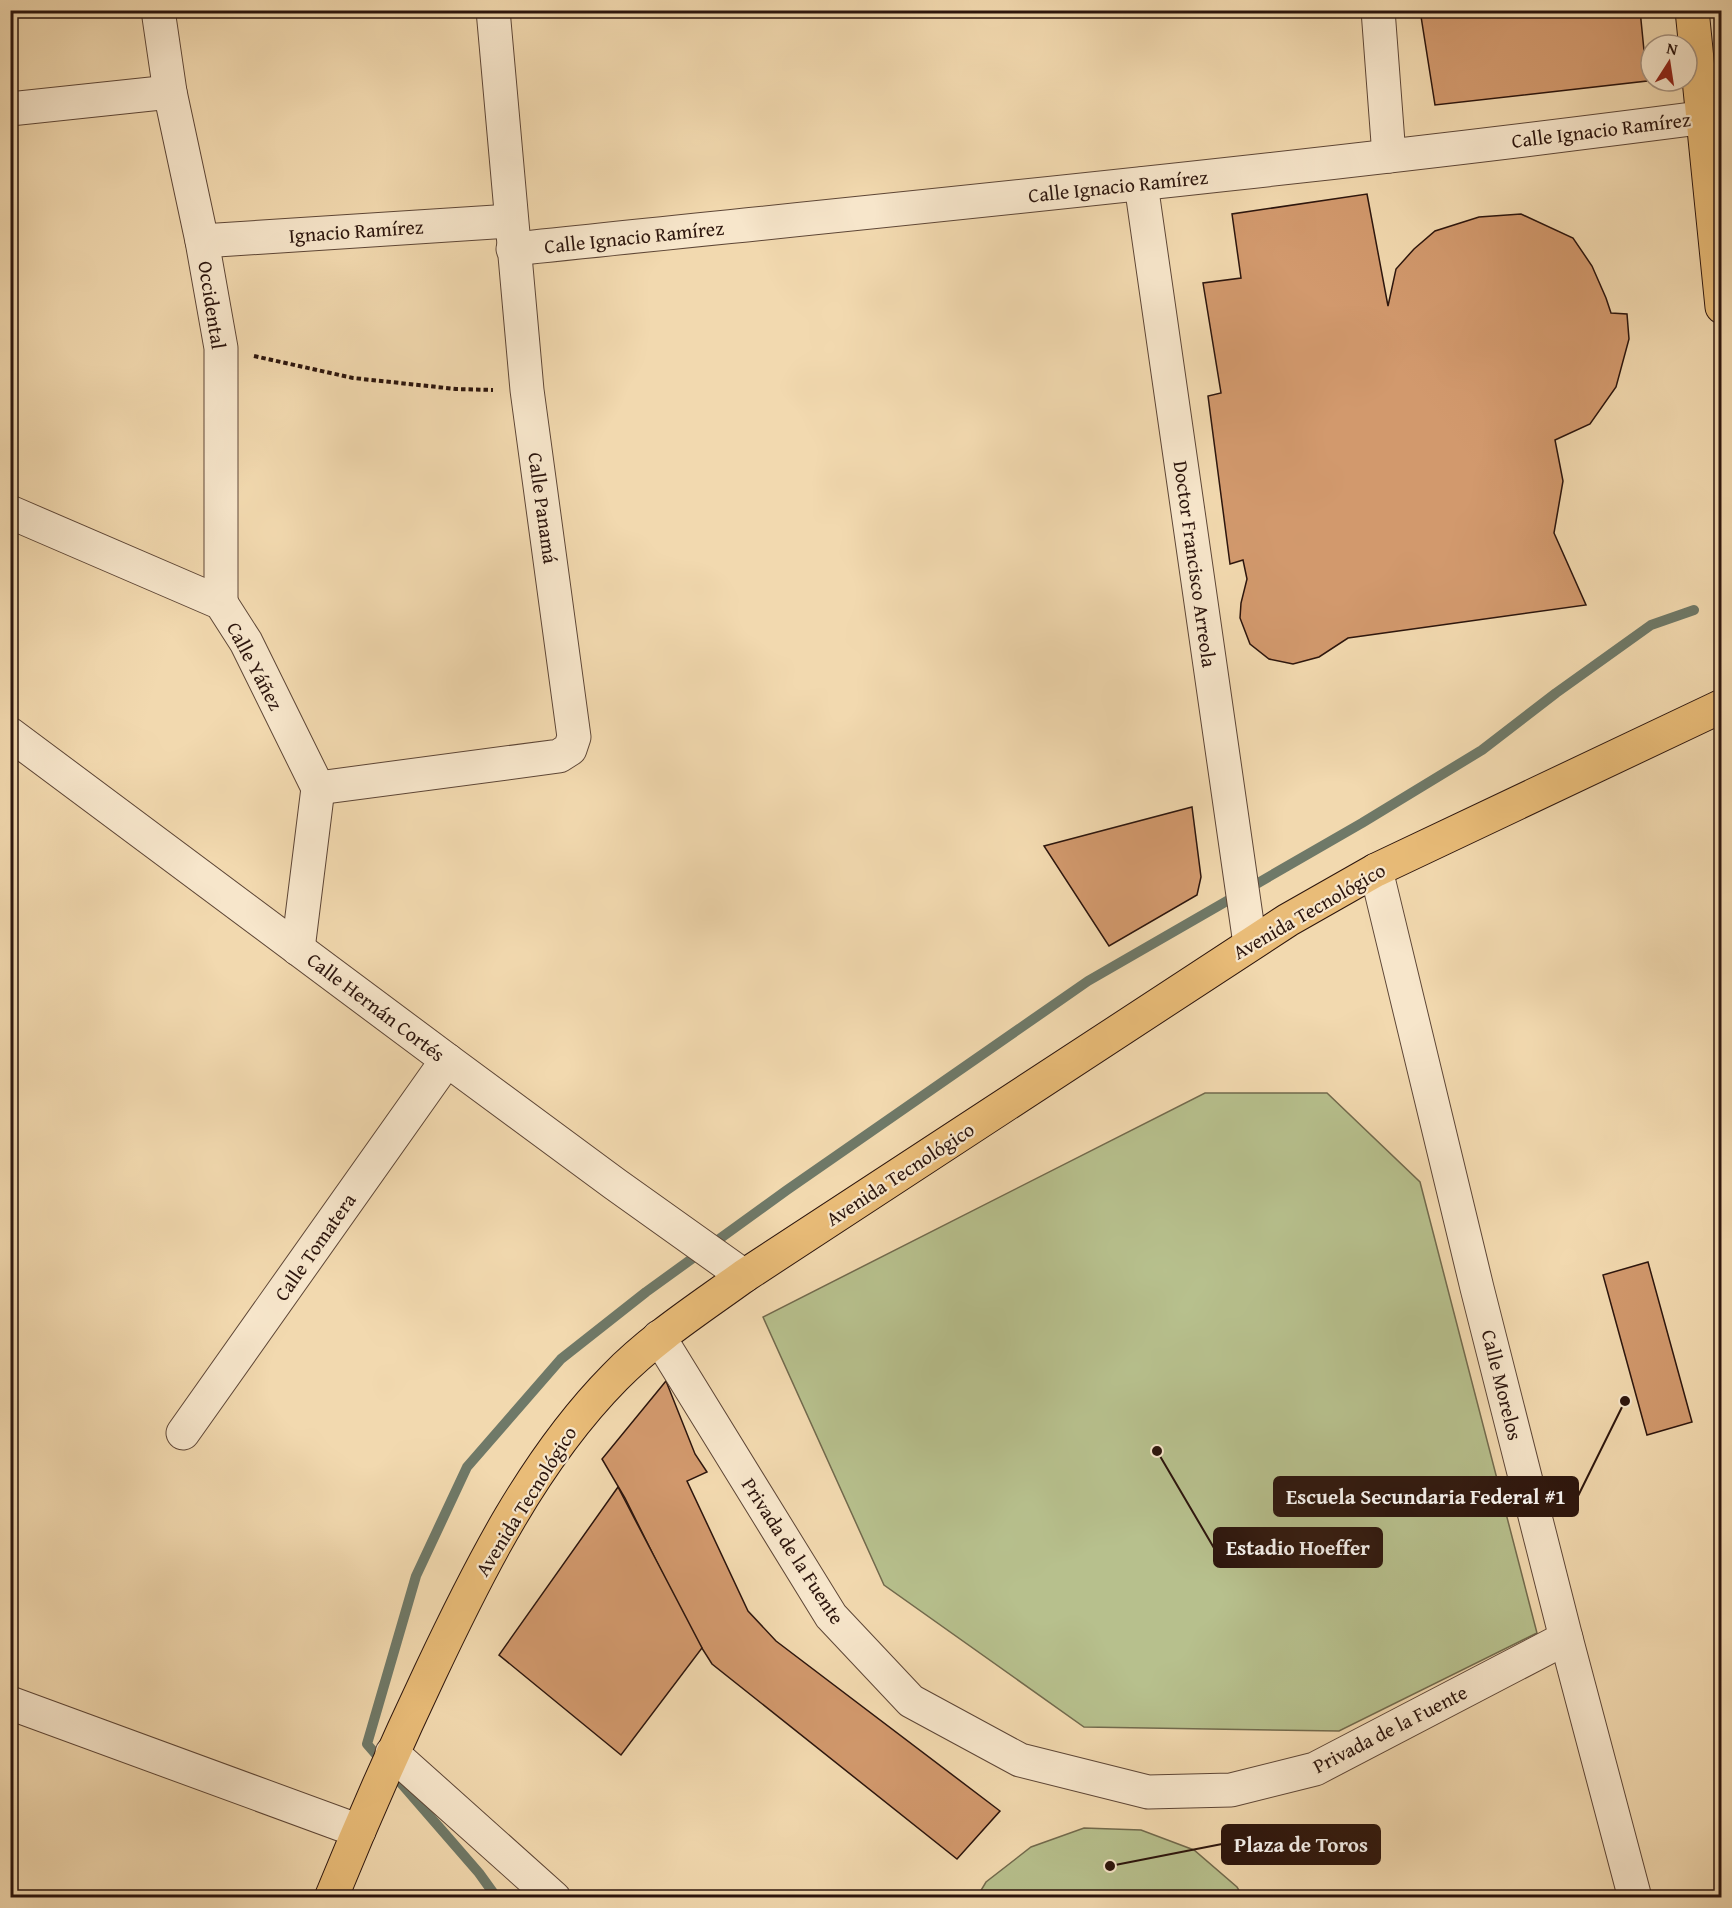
<svg xmlns="http://www.w3.org/2000/svg" width="1732" height="1908" font-family="'Gentium Book Plus',serif">
	<style>
		.green { fill: #b7c08d; stroke: #726a4d; stroke-width: 1.5 }
		.lines { fill: none; stroke-linecap: round; stroke-linejoin: round }
		.stream { stroke: #6f7968; stroke-width: 10 }
		.building { fill: #d2996d; stroke: #2c150d; stroke-width: 1.5 }
		.minor-casing { stroke: #5e4636; stroke-width: 35 }
		.major-casing { stroke: #2c150d; stroke-width: 35 }
		.highway-casing { stroke: #2c150d; stroke-width: 35 }
		.path { stroke: #2c150d; stroke-width: 4; stroke-dasharray: 4.5 3; stroke-linecap: butt }
		.minor { stroke: #f7e6cb; stroke-width: 33 }
		.major { stroke: #e9bc78; stroke-width: 33 }
		.highway { stroke: #e9bc78; stroke-width: 33 }
		.labels { text-anchor: middle; stroke-width: 4.5; stroke-linejoin: round; paint-order: stroke }
		.street-label { font-size: 20px; fill: #2c150d; stroke: #f7e6cb }
		.leader { fill: none; stroke: #2c150d; stroke-width: 2 }
		.callout-dot { fill: #2c150d; stroke: #f7e6cb; stroke-width: 2 }
		.callout { fill: #2c150d; stroke: #2c150d; stroke-width: 2 }
		.callout-label { font-size: 21px; text-anchor: middle; font-weight: bold; fill: #fff }
	</style>
	<rect width="100%" height="100%" fill="#f2d9af"/>
	<filter id="stains"><feTurbulence type="fractalNoise" baseFrequency=".00333" numOctaves="4"/><feColorMatrix values="0 0 0 0 .2 0 0 0 0 .09 0 0 0 0 .02 0 0 0 .5 -.17"/></filter>
	<radialGradient id="worn" r=".72"><stop offset=".6" stop-color="#630" stop-opacity="0"/><stop offset="1" stop-color="#630" stop-opacity=".3"/></radialGradient>
	<g class="green">
		<polygon points="1205,1093 1327,1093 1420,1182 1537,1633 1339,1731 1084,1727 884,1585 763,1317"/>
		<polygon points="1084,1828 1141,1830 1194,1850 1237,1887 1243,1897 977,1897 986,1882 1031,1847"/>
	</g>
	<g class="lines">
		<polyline class="stream" points="497,1898 479,1873 367,1744 416,1576 467,1467 561,1359 646,1292 787,1190 1088,981 1362,823 1482,750 1556,693 1651,625 1694,610"/>
	</g>
	<g class="building">
		<polygon points="1420,10 1640,10 1647,81 1435,105"/>
		<polygon points="1367,194 1388,306 1396,269 1414,249 1435,231 1479,217 1521,214 1573,238 1592,266 1606,298 1611,313 1627,314 1629,339 1616,387 1590,424 1555,440 1563,481 1554,533 1586,605 1348,638 1319,657 1293,664 1269,659 1250,644 1240,618 1241,603 1247,579 1243,560 1230,564 1208,396 1221,393 1203,283 1241,278 1232,214"/>
		<polygon points="1192,807 1201,877 1197,895 1109,946 1044,846"/>
		<polygon points="1648,1262 1692,1422 1647,1435 1603,1275"/>
		<polygon points="666,1381 695,1454 707,1472 687,1481 748,1611 776,1641 1000,1811 957,1859 712,1664 691,1631 625,1498 602,1459"/>
		<polygon points="618,1487 702,1648 621,1755 499,1655"/>
	</g>
	<g class="lines">
		<defs>
			<g id="minor">
				<polyline points="158,10 170,92 202,241 221,348 221,603"/>
				<polyline points="1378,10 1389,156"/>
				<polyline points="10,109 170,92"/>
				<polyline points="1141,184 1250,944"/>
				<polyline points="202,241 511,221"/>
				<path d="M513 249C916 207 1320 168 1722 115"/>
				<polyline points="10,512 221,603 246,642 318,788 298,949"/>
				<polyline points="10,734 447,1060 615,1184 744,1276"/>
				<polyline points="318,788 559,756 570,749 574,737 527,390 493,10"/>
				<polyline points="1376,870 1477,1288 1566,1638 1635,1898"/>
				<polyline points="659,1337 831,1616 911,1701 1020,1760 1148,1792 1231,1790 1315,1769 1566,1638"/>
				<polyline points="183,1433 447,1060"/>
				<polyline points="10,1703 359,1831"/>
				<polyline points="392,1753 554,1898"/>
			</g>
			<path id="major" d="M331 1898C362 1822 395 1747 430 1673 479 1569 534 1459 615 1377 653 1338 700 1308 744 1276L1288 920 1376 870 1722 706"/>
			<polyline id="highway" points="1692,10 1722,307"/>
		</defs>
		<use href="#minor" class="minor-casing"/>
		<use href="#major" class="major-casing"/>
		<use href="#highway" class="highway-casing"/>
		<polyline class="path" points="254,356 353,378 456,389 493,390"/>
		<use href="#minor" class="minor"/>
		<use href="#major" class="major"/>
		<use href="#highway" class="highway"/>
	</g>
	<g class="labels">
		<g class="street-label">
			<text transform="translate(1601 130) rotate(-7)" y="7">Calle Ignacio Ramírez</text>
			<text transform="translate(1118 186) rotate(-6)" y="7">Calle Ignacio Ramírez</text>
			<text transform="translate(356 231) rotate(-4)" y="7">Ignacio Ramírez</text>
			<text transform="translate(634 237) rotate(-6)" y="7">Calle Ignacio Ramírez</text>
			<text transform="translate(212 305) rotate(81)" y="7">Occidental</text>
			<text transform="translate(543 508) rotate(82)" y="7">Calle Panamá</text>
			<text transform="translate(1195 564) rotate(82)" y="7">Doctor Francisco Arreola</text>
			<text transform="translate(255 666) rotate(62)" y="7">Calle Yáñez</text>
			<text transform="translate(1309 911) rotate(-30)" y="7">Avenida Tecnológico</text>
			<text transform="translate(376 1007) rotate(37)" y="7">Calle Hernán Cortés</text>
			<text transform="translate(900 1174) rotate(-33)" y="7">Avenida Tecnológico</text>
			<text transform="translate(315 1247) rotate(-55)" y="7">Calle Tomatera</text>
			<text transform="translate(1502 1385) rotate(76)" y="7">Calle Morelos</text>
			<text transform="translate(526 1501) rotate(-58)" y="7">Avenida Tecnológico</text>
			<text transform="translate(793 1551) rotate(57)" y="7">Privada de la Fuente</text>
			<text transform="translate(1390 1729) rotate(-27)" y="7">Privada de la Fuente</text>
		</g>
	</g>
	<path class="leader" d="M1625 1401L1578 1496M1157 1451L1214 1548M1110 1866L1222 1844"/>
	<g class="callout-dot">
		<circle cx="1625" cy="1401" r="6"/>
		<circle cx="1157" cy="1451" r="6"/>
		<circle cx="1110" cy="1866" r="6"/>
	</g>
	<g class="callout">
		<rect x="1274" y="1477" width="304" height="39" rx="6"/>
		<rect x="1214" y="1528" width="168" height="39" rx="6"/>
		<rect x="1222" y="1825" width="158" height="39" rx="6"/>
	</g>
	<g class="callout-label">
		<text x="1426" y="1504">Escuela Secundaria Federal #1</text>
		<text x="1298" y="1555">Estadio Hoeffer</text>
		<text x="1301" y="1852">Plaza de Toros</text>
	</g>
	<rect width="1732" height="1908" fill="none" stroke="#f2d9af" stroke-width="36"/>
	<rect x="12" y="12" width="1708" height="1884" fill="none" stroke="#2c150d" stroke-width="3"/>
	<rect x="18" y="18" width="1696" height="1872" fill="none" stroke="#2c150d" stroke-width="1.5"/>
	<g transform="translate(1669 63) rotate(12)"><circle r="28" fill="#f7e6cb" stroke="#a6927f" stroke-width="1.5"/>
	<path d="M0-4.5L10 22L0 15L-10 22Z" fill="#8f2418"/>
	<text y="-9" font-size="16" font-weight="bold" text-anchor="middle" fill="#2c150d">N</text>
	</g>
	<rect width="100%" height="100%" filter="url(#stains)"/>
	<rect width="100%" height="100%" fill="url(#worn)"/>
</svg>
